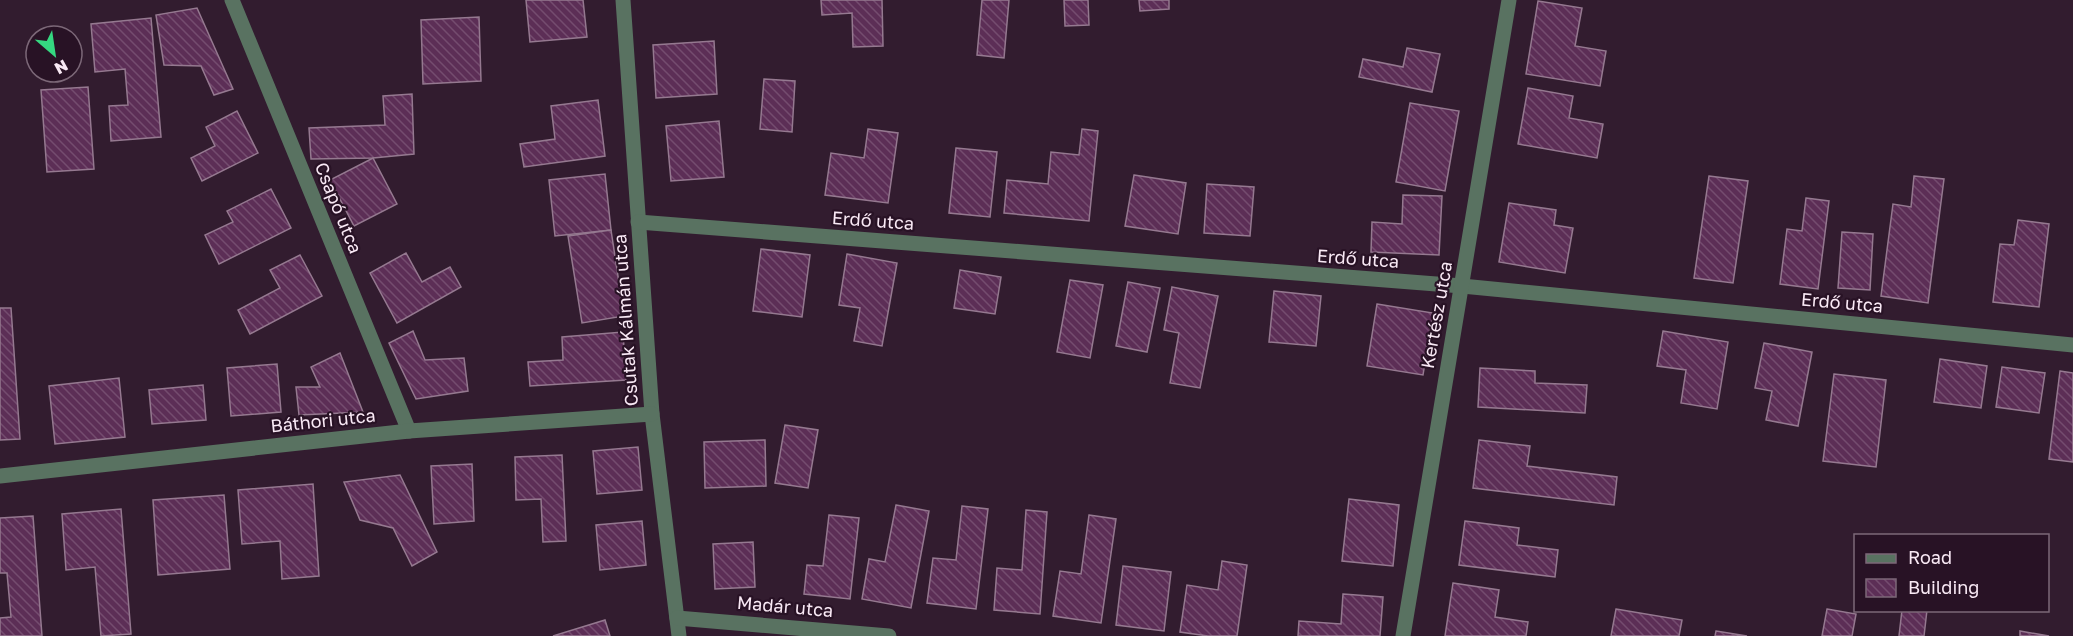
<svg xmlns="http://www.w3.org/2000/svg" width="2073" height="636" font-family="'Golos Text',sans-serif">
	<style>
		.building { fill: url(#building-back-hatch); stroke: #957990; stroke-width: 1.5 }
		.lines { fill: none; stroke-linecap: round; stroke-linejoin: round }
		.street { stroke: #597261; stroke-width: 15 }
		.labels { text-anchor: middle; stroke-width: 4.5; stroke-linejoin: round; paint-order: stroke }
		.street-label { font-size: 18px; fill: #f9e9f5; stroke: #281225 }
	</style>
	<defs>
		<pattern id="building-back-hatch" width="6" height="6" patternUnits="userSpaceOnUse" patternTransform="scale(1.5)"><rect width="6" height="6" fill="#5c2e56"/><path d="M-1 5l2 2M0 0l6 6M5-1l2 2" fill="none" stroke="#744c6f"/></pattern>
	</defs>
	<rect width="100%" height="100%" fill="#321c2f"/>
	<g class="building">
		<polygon points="526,0 583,0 587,37 530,42"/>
		<polygon points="821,0 882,0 883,46 853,47 852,13 822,15"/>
		<polygon points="982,0 1009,0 1004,58 977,55"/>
		<polygon points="1064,0 1088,0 1089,25 1065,26"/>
		<polygon points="1139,0 1169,0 1169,9 1140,11"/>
		<polygon points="1538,1 1582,8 1575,46 1606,51 1600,86 1526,74"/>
		<polygon points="197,8 233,89 214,95 201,66 164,65 156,15"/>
		<polygon points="479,17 481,81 423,84 421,20"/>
		<polygon points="151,18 161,137 111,141 109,106 128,105 125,69 95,72 91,24"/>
		<polygon points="714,41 717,94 656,98 653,45"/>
		<polygon points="1407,48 1440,54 1432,92 1359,77 1363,59 1403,67"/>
		<polygon points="764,79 795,81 792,132 760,129"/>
		<polygon points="88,87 94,169 47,172 41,90"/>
		<polygon points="1528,88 1573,96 1569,118 1603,124 1597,158 1518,144"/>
		<polygon points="412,94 414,154 373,158 311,159 309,128 385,125 383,96"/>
		<polygon points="598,100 605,156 524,167 520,144 555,139 551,106"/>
		<polygon points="1410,103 1459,111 1445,191 1396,182"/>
		<polygon points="237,111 258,153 202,181 191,158 215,146 206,127"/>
		<polygon points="719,121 724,177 671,181 666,126"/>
		<polygon points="868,129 898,133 888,203 825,195 831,153 864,158"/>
		<polygon points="1082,129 1098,131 1089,221 1004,213 1007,180 1048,184 1051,152 1079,155"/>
		<polygon points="956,148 997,152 990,217 949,213"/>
		<polygon points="373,158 397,204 354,226 330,180"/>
		<polygon points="605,174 611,230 555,236 549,180"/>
		<polygon points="1134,175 1186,183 1178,234 1125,226"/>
		<polygon points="1709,176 1748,181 1733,283 1694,278"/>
		<polygon points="1914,176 1944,179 1928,303 1881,296 1893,204 1911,207"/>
		<polygon points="1207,184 1254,187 1250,236 1204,233"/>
		<polygon points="271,189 291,228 219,264 205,235 233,222 227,211"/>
		<polygon points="1403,195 1442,196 1439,255 1371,252 1372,222 1402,224"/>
		<polygon points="1806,198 1829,201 1818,289 1780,284 1787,229 1802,231"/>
		<polygon points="1509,203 1556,210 1554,225 1573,228 1565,273 1499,262"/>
		<polygon points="2018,220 2049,224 2039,307 1993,302 2000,244 2014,245"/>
		<polygon points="611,230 624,316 582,323 568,236"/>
		<polygon points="1842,232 1873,234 1870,290 1838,288"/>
		<polygon points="761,249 810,255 802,317 753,311"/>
		<polygon points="406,253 422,282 450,267 461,287 397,323 370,273"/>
		<polygon points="847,254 897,263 882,346 854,341 860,308 839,305"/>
		<polygon points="300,255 322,296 250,334 238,310 280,288 270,270"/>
		<polygon points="960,270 1001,277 995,314 954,308"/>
		<polygon points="1070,280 1103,285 1090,358 1057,352"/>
		<polygon points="1128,282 1160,288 1147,352 1116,346"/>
		<polygon points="1172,287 1218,296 1200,388 1170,383 1179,333 1164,330"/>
		<polygon points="1274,291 1321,296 1316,346 1269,342"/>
		<polygon points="1377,304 1433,313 1423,375 1367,366"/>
		<polygon points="0,308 11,308 20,439 0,440"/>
		<polygon points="413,331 425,360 464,358 468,391 416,399 389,343"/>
		<polygon points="1663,331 1728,342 1717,409 1681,403 1686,370 1657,366"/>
		<polygon points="623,332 626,380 530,386 528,362 563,360 562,337"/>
		<polygon points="1764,343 1812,352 1798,426 1766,420 1772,391 1755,388"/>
		<polygon points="340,353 363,412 299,415 296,387 320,387 311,367"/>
		<polygon points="1940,359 1987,366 1981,408 1934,402"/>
		<polygon points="277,364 281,412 231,416 227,368"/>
		<polygon points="2002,367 2045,373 2039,413 1996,407"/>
		<polygon points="1480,368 1535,371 1535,383 1587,385 1585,413 1478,407"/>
		<polygon points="2060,371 2073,373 2073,462 2049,459"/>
		<polygon points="1834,374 1886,380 1876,467 1823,461"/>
		<polygon points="119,378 125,437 55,444 49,386"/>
		<polygon points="203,385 206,420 152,424 149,390"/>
		<polygon points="785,425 818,430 808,488 775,483"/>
		<polygon points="765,440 766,486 705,488 704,442"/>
		<polygon points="1479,440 1530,446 1527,466 1617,477 1614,505 1473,488"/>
		<polygon points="638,447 642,490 597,494 593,451"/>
		<polygon points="562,455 566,541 543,542 541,499 516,500 515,457"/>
		<polygon points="472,464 474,521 434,524 431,466"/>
		<polygon points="400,475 437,552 412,566 393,528 360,520 344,482"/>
		<polygon points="313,484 319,576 282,579 280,541 242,544 238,490"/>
		<polygon points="224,495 230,569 158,575 153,500"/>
		<polygon points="1349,499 1399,505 1393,566 1342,561"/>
		<polygon points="896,505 929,511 911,608 862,599 869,559 885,562"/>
		<polygon points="962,506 988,509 976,609 927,603 933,558 956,560"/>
		<polygon points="121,509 131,634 101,636 95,567 66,570 62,514"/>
		<polygon points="1026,510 1047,512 1040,614 994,610 997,568 1022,570"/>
		<polygon points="829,515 859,518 850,599 804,594 807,565 823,566"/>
		<polygon points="1089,515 1116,519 1101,623 1053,616 1060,571 1081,574"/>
		<polygon points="33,516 42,636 0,636 0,618 11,617 7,573 0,573 0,518"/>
		<polygon points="642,521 646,565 600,570 596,525"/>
		<polygon points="1465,521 1519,528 1517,545 1558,550 1555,577 1459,565"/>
		<polygon points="753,542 755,587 715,589 713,544"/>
		<polygon points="1222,561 1247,565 1237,636 1208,636 1180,632 1187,585 1218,590"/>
		<polygon points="1123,566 1171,572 1164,631 1116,625"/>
		<polygon points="1453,583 1499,590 1495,617 1528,622 1526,636 1445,636"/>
		<polygon points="1343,594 1383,597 1380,636 1298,636 1299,621 1341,624"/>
		<polygon points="1616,609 1682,620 1679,636 1611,636"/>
		<polygon points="1827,609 1856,614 1852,636 1822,636"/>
		<polygon points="1902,610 1927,610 1924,636 1899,636"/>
		<polygon points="605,620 610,636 553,636"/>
		<polygon points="1716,631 1747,636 1715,636"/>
		<polygon points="2020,631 2049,636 2020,636"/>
	</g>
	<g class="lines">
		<g class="street">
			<polyline points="232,0 409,431"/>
			<polyline points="623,0 652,414 679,636"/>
			<polyline points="638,222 1462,286 2073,345"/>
			<polyline points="0,476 409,431 652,414"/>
			<polyline points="677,618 889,636"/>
			<polyline points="1403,636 1509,0"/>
		</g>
	</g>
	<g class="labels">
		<g class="street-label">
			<text transform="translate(338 208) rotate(68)" y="6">Csapó utca</text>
			<text transform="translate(873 221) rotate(4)" y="6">Erdő utca</text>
			<text transform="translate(1358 259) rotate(4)" y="6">Erdő utca</text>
			<text transform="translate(1842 303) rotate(5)" y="6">Erdő utca</text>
			<text transform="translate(1437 315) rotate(-80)" y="6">Kertész utca</text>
			<text transform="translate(626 320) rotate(-94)" y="6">Csutak Kálmán utca</text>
			<text transform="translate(323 421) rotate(-6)" y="6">Báthori utca</text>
			<text transform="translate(785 607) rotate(5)" y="6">Madár utca</text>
		</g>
	</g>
	<rect x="1854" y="534" width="195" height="78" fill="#281225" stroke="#7c6878" stroke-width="1.5"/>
	<rect x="1866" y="554" width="30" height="9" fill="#597261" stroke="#7c6878" stroke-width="1.5"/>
	<text x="1908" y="564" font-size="18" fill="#f9e9f5">Road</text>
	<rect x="1866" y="579" width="30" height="18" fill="url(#building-back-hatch)" stroke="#7c6878" stroke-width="1.5"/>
	<text x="1908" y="594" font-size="18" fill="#f9e9f5">Building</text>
	<g transform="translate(54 54) rotate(151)"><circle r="28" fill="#281225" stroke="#7c6878" stroke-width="1.5"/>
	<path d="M0-4.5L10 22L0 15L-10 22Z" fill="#35d881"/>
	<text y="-9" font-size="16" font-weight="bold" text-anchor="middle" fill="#f9e9f5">N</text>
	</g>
</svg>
